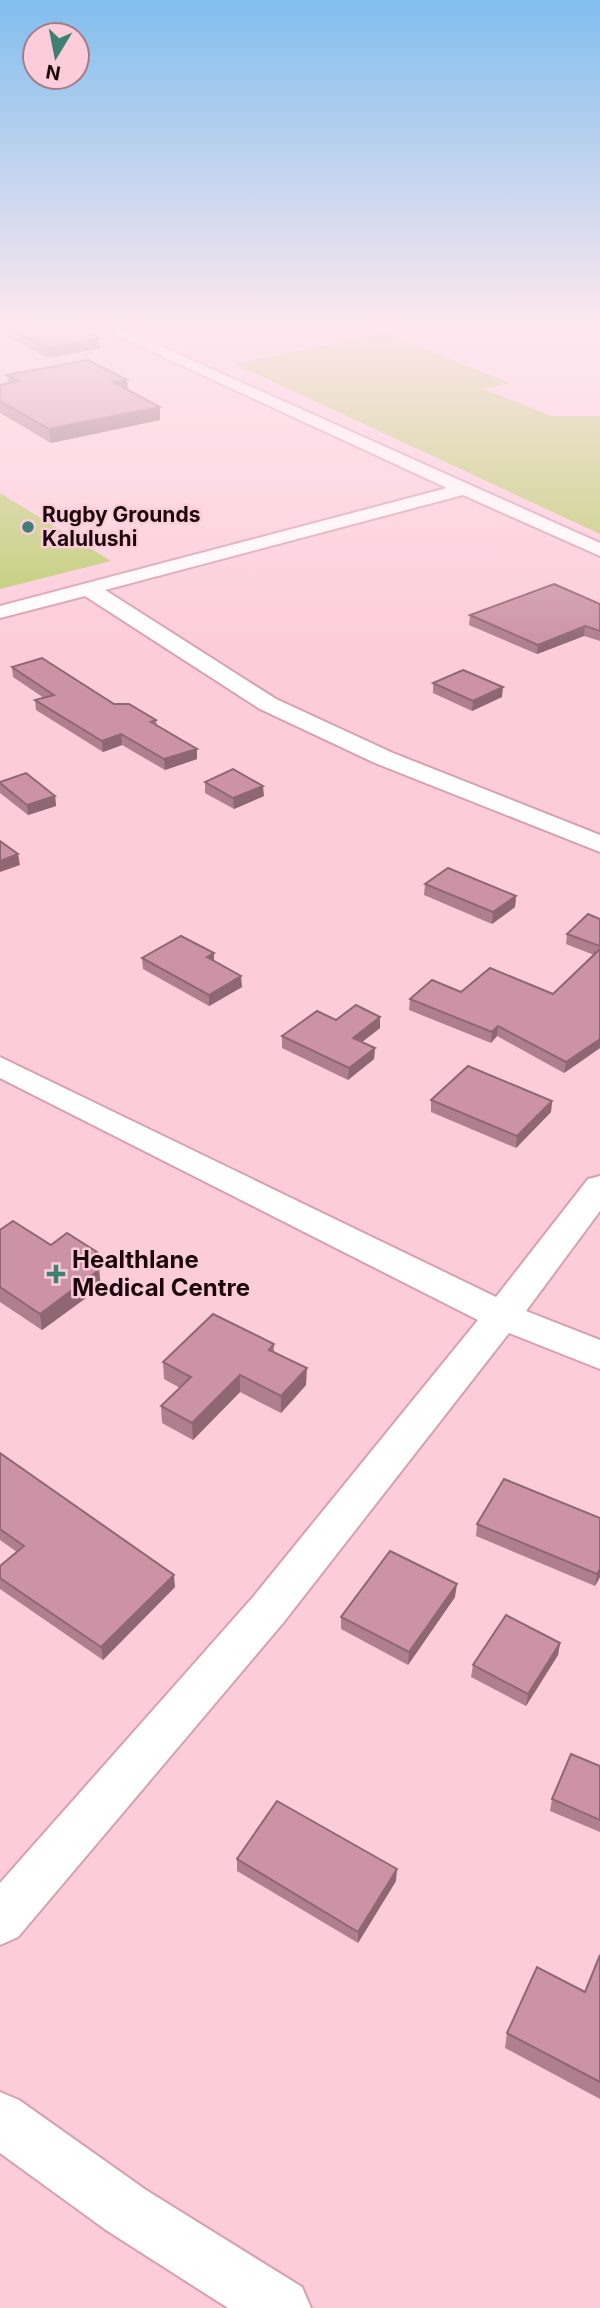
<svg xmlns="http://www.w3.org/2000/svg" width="600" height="2308" font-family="Inter,sans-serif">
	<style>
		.green { fill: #bbcc6b }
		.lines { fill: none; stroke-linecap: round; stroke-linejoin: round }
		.minor-casing { stroke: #d89eb1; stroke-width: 4 }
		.minor { fill: #fff; fill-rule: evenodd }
		.wall { fill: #af7e8f }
		.shaded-wall { fill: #8f6774 }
		.building { fill: #cc93a6; stroke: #8f6774; stroke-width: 2 }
		.poi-dot { fill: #3e8173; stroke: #fdccdb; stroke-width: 2.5 }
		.labels { text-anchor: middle; stroke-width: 5; stroke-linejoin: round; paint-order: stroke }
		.far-poi-label { font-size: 21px; font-weight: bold; fill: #1b080f; stroke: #fdccdb; text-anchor: start }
		.poi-label { font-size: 24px; font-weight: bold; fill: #1b080f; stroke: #fdccdb; text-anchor: start }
	</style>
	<rect width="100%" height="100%" fill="#fdccdb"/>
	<g class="green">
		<polygon points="385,333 510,383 484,389 551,416 600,416 600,534 235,364"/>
		<polygon points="0,493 111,561 0,589"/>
	</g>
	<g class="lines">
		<defs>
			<g id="minor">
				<polygon points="101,328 120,328 600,543 600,556 463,495 105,590 276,699 393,753 600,835 600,852 375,763 260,709 85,596 0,618 0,606 447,488"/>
				<polygon points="0,1057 496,1297 588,1179 600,1176 600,1211 526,1311 600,1340 600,1369 509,1333 283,1623 18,1937 0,1945 0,1883 253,1597 478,1320 0,1078"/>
				<polygon points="0,2092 19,2100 146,2190 302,2287 311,2308 228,2308 106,2230 0,2153"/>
			</g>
		</defs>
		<use href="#minor" class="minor-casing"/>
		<use href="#minor" class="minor"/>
	</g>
	<g class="wall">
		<polygon points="4,328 78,328 99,338 100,348 48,358 5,335"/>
		<polygon points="7,375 127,380 127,390 160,407 160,420 51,443 0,413 0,385 8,383"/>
		<polygon points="600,604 600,641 584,636 537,654 469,625 470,615"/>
		<polygon points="12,667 114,704 156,720 157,725 197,759 165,770 122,745 103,752 36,710 35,700 44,698 13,677"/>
		<polygon points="433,683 502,697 472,711 433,693"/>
		<polygon points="0,782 55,796 56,806 28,815 0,793"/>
		<polygon points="205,782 264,796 234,809 205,793"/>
		<polygon points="425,884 516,896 515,907 492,924 424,895"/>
		<polygon points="600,919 600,1048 564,1073 497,1036 491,1043 409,1010 410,999 461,992 553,994 594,955 566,944 567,934"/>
		<polygon points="214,953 214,961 242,987 209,1006 143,969 142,958"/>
		<polygon points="336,1020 380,1028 362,1042 375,1048 374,1059 348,1080 282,1048 282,1036"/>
		<polygon points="431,1100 552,1101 551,1112 516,1148 431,1112"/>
		<polygon points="0,1230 51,1245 99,1268 98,1269 99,1270 101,1287 42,1330 0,1302"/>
		<polygon points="274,1344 274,1352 306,1385 281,1413 240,1392 193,1440 162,1423 161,1406 180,1388 164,1379 163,1362"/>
		<polygon points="0,1453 175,1587 103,1660 0,1589 0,1566 17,1552 0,1540"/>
		<polygon points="600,1518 600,1577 595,1586 476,1536 477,1524"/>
		<polygon points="455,1597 408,1665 341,1629 341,1617"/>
		<polygon points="560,1643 558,1655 526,1706 471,1677 473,1665"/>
		<polygon points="600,1766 600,1832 550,1811 552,1799"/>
		<polygon points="237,1859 396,1881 358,1943 237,1871"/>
		<polygon points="600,1955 600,2099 505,2048 507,2033 585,1992"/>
	</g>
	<g class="shaded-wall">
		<polygon points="99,338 100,348 48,358 47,348"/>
		<polygon points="127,380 128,393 113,382"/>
		<polygon points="160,407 160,420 51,443 49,429"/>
		<polygon points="585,626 584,636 537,654 538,645"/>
		<polygon points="503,687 502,697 472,711 473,701"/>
		<polygon points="121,734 122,745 103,752 102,741"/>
		<polygon points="197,749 197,759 165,770 164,759"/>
		<polygon points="263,786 264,796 234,809 233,798"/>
		<polygon points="55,796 56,806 28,815 27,805"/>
		<polygon points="18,854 20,865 0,872 0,861"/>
		<polygon points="516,896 515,907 492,924 493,912"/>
		<polygon points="214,953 214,965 207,957"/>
		<polygon points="241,976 242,987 209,1006 209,995"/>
		<polygon points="380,1017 380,1028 353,1049 353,1038"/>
		<polygon points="498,1026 497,1036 491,1043 492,1032"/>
		<polygon points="600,1039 600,1048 564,1073 566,1062"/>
		<polygon points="375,1048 374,1059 348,1080 349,1068"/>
		<polygon points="552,1101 551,1112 516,1148 517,1136"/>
		<polygon points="97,1252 99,1268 86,1278 84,1261"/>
		<polygon points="99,1270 101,1287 42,1330 40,1314"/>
		<polygon points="307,1368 306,1385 281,1413 281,1396"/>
		<polygon points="240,1375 240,1392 193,1440 192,1423"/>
		<polygon points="600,1569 600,1577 595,1586 597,1574"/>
		<polygon points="174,1575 175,1587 103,1660 101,1647"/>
		<polygon points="457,1584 455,1597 408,1665 409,1652"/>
		<polygon points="560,1643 558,1655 526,1706 528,1694"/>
		<polygon points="397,1869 396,1881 358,1943 358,1932"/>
	</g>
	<g class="building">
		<polygon points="9,328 78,328 99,338 47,348"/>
		<polygon points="88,360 127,380 113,382 160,407 49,429 0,401 0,385 18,381 7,375"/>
		<polygon points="554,584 600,604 600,631 585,626 538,645 470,615"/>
		<polygon points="42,658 114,704 129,704 156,720 151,722 197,749 164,759 121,734 102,741 35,700 54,695 12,667"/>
		<polygon points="463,670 503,687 473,701 433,683"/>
		<polygon points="233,769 263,786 233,798 205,782"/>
		<polygon points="26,773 55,796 27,805 0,783 0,782"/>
		<polygon points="0,841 18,854 0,861"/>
		<polygon points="448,868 516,896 493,912 425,884"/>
		<polygon points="588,914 600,919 600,946 567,934"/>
		<polygon points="181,936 214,953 207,957 241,976 209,995 142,958"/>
		<polygon points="600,949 600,1039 566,1062 498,1026 492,1032 410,999 432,980 461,992 490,968 553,994"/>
		<polygon points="356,1005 380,1017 353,1038 375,1048 349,1068 282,1036 317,1011 336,1020"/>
		<polygon points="468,1066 552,1101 517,1136 431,1100"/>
		<polygon points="13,1221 51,1245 67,1233 97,1252 84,1261 99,1270 40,1314 0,1287 0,1230"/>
		<polygon points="213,1314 274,1344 269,1350 307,1368 281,1396 240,1375 192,1423 161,1406 191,1377 163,1362"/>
		<polygon points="0,1453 174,1575 101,1647 0,1578 0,1566 24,1546 0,1529"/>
		<polygon points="504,1479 600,1518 600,1569 597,1574 477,1524"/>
		<polygon points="390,1551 457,1584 409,1652 341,1617"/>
		<polygon points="506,1615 560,1643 528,1694 473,1665"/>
		<polygon points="571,1754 600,1766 600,1820 552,1799"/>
		<polygon points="277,1801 397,1869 358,1932 237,1859"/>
		<polygon points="600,1955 600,2082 507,2033 537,1967 585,1992"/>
	</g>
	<linearGradient id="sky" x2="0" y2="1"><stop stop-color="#81beee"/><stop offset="0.5" stop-color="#fee8ef"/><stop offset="1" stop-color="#fee8ef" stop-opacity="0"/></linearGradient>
	<rect width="600" height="651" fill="url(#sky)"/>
	<g class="poi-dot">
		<circle cx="28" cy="527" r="7"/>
		<path d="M52.5 1263.5h7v7h7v7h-7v7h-7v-7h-7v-7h7z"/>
	</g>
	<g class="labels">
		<g class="far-poi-label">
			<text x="42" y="522">Rugby Grounds<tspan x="42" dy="24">Kalulushi</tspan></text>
		</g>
		<g class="poi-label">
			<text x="72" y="1268">Healthlane<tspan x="72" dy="28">Medical Centre</tspan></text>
		</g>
	</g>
	<g transform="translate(56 56) rotate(190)"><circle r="33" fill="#fdccdb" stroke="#a37e89" stroke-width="2"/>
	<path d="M0-5L12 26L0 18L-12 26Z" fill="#3e8173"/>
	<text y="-10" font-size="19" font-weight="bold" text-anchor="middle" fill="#1b080f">N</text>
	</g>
</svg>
